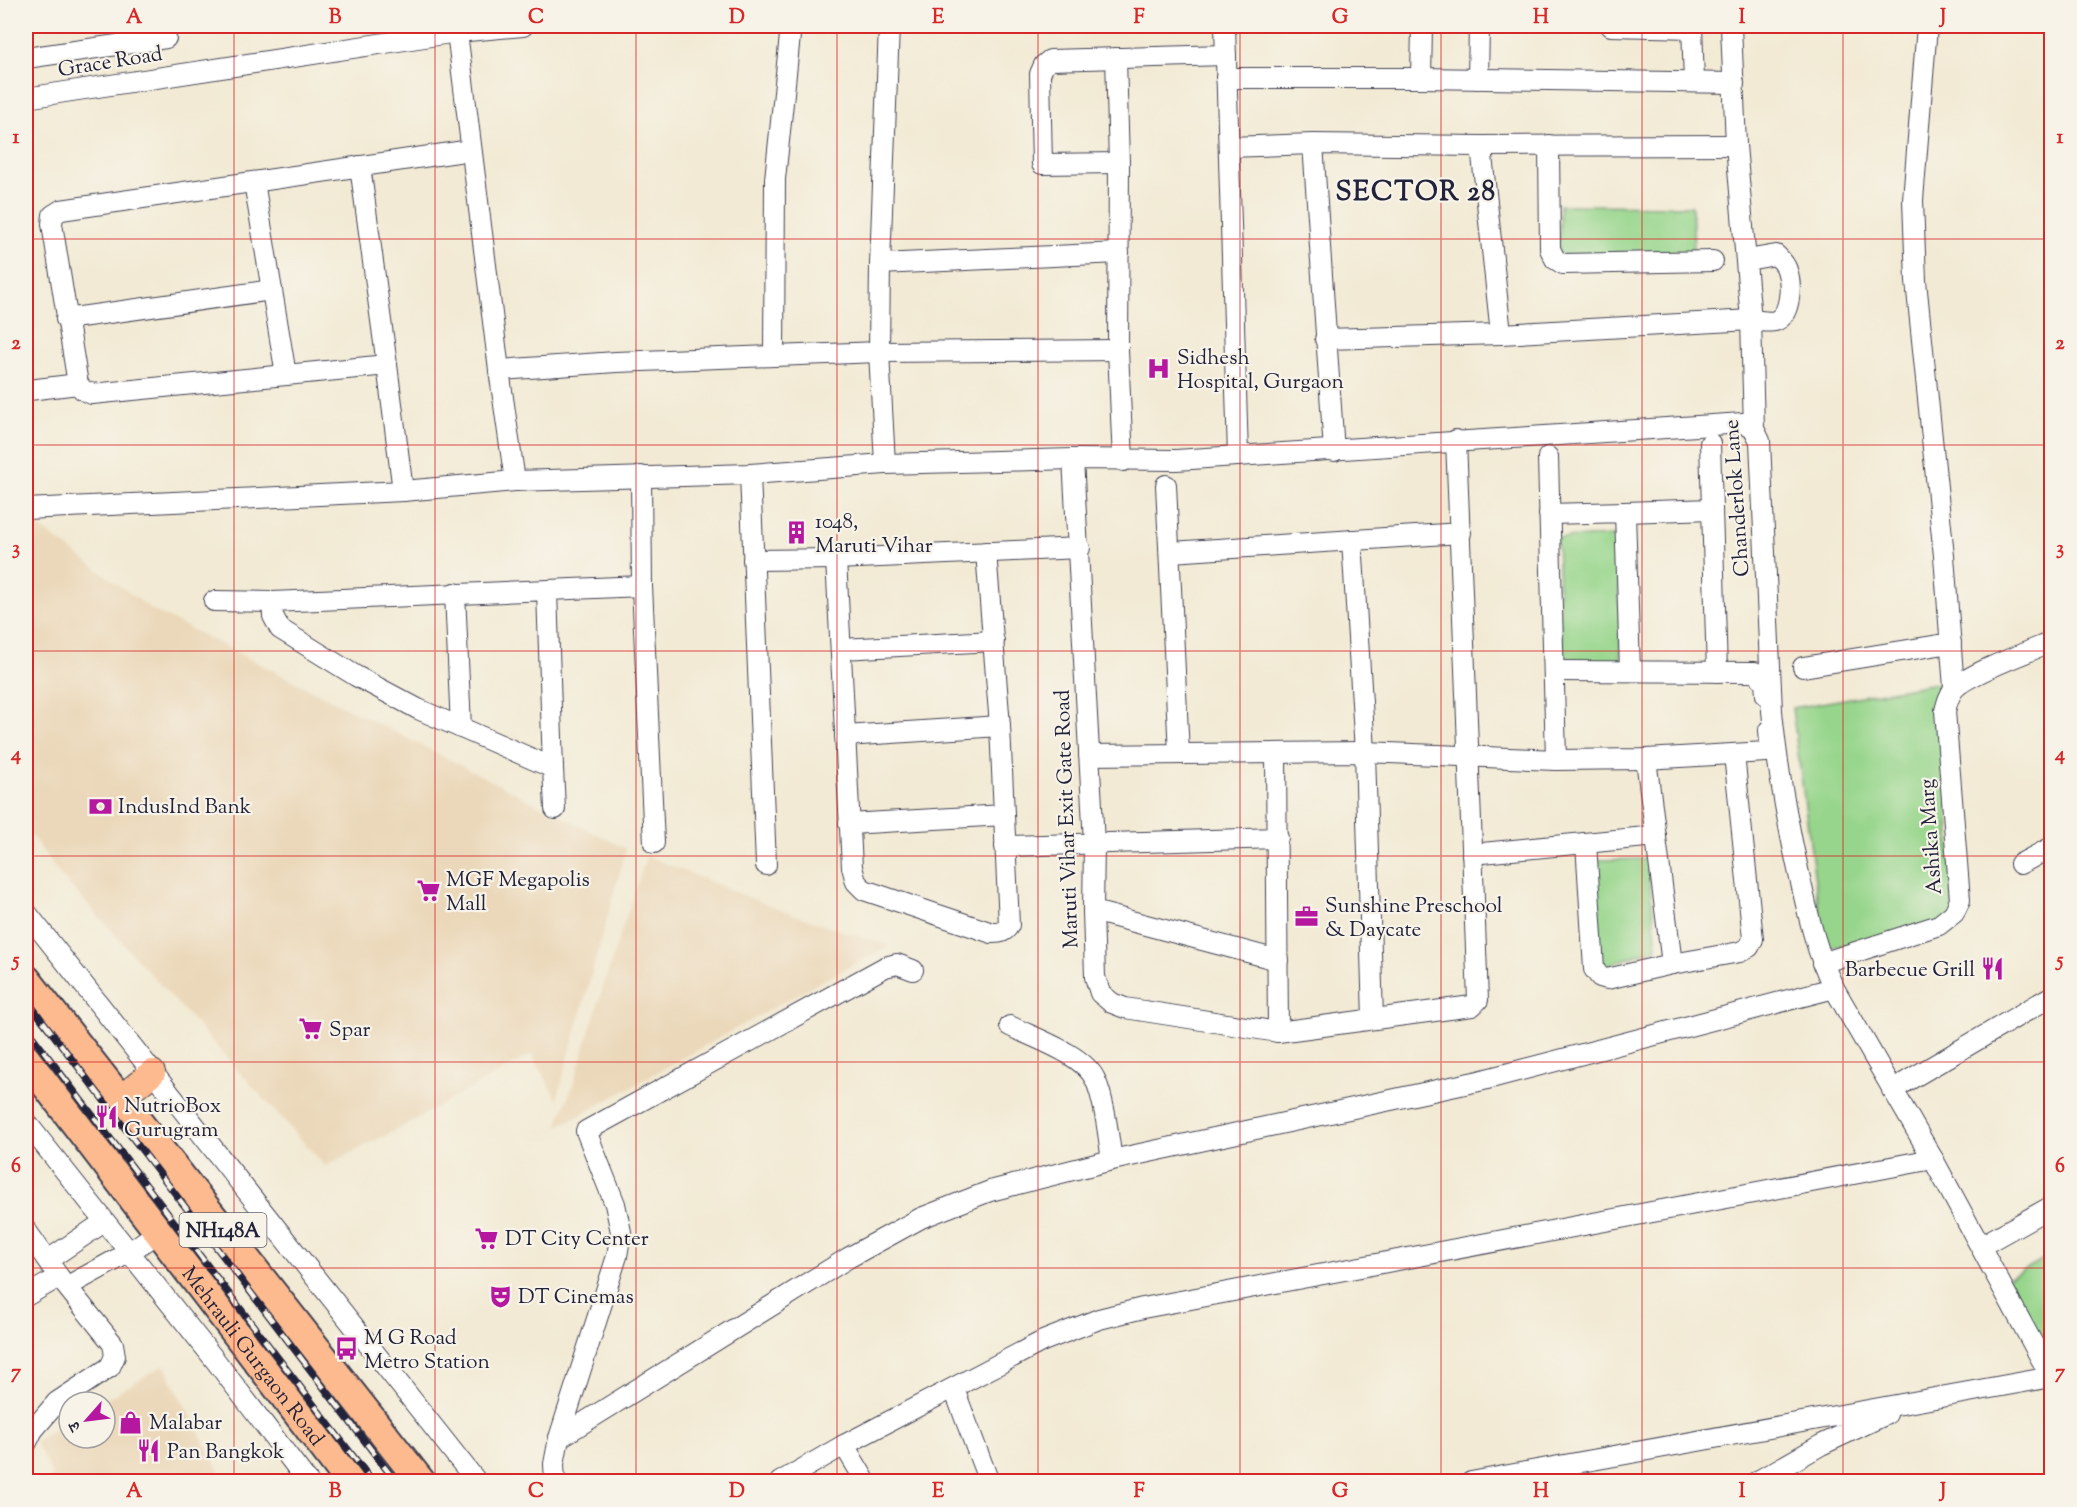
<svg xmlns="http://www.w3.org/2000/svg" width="2077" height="1507" font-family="'Sorts Mill Goudy','Noto Serif Devanagari',serif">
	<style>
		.built { fill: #ebd8ba }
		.green { fill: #96d58b; stroke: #5c7c63; stroke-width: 1.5 }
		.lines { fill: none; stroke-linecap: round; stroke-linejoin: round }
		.minor-casing { stroke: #414052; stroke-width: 22 }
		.major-casing { stroke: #414052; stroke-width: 28 }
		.highway-casing { stroke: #414052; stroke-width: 32 }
		.minor { stroke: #fff; stroke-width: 20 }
		.major { stroke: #fcba8e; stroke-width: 26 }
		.highway { stroke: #fcba8e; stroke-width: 28 }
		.rail-casing { stroke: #22223b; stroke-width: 7 }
		.rail { stroke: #f7f3e8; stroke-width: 4.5; stroke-dasharray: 14; stroke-linecap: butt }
		.grid { fill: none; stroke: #d62828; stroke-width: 1.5; stroke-opacity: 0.55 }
		.labels { text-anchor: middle; stroke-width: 4.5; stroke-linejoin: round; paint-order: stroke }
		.shield { fill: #f7f3e8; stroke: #62616f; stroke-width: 1.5 }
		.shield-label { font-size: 20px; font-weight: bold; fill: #22223b }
		.street-label { font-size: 21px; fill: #22223b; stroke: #f7f3e8 }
		.poi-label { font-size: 21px; fill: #22223b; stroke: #f7f3e8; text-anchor: start }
		.district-label { font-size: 27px; font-weight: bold; letter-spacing: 1.5px; fill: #22223b; stroke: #f7f3e8 }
		.neatline { fill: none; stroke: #d62828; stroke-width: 2 }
		.grid-label { font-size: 20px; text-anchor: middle; font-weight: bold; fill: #d62828 }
	</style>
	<rect width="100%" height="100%" fill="#f7f3e8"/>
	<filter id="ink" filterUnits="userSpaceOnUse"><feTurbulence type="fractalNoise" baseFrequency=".0167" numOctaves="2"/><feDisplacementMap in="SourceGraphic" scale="12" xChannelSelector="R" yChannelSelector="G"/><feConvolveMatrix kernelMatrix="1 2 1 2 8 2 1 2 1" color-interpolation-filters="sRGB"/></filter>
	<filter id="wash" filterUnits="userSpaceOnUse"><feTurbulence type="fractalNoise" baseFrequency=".008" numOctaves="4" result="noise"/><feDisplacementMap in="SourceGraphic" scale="24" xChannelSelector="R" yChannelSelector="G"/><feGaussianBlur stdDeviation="1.35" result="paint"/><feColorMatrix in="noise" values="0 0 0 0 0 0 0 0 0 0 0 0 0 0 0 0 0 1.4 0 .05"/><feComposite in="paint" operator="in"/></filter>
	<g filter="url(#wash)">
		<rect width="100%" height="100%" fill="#f2ead4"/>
		<g class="built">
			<polygon points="26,517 151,609 626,849 557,1099 532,1054 406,1125 325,1166 58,872 26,828"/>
			<polygon points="647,856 760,902 820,924 889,946 814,985 577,1117 557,1126 573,1085 611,962"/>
			<polygon points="164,1365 224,1481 44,1481 53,1476 35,1441 69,1421 69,1438 105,1438 105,1402 102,1402"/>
		</g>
		<g class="green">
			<polygon points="1560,205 1692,206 1694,251 1559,255"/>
			<polygon points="1617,536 1621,667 1562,667 1557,538"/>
			<polygon points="1943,682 1954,931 1824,948 1792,708"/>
			<polygon points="1647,859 1657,948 1601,968 1591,860"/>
			<polygon points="2051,1255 2051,1364 2006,1279"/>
		</g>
	</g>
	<g filter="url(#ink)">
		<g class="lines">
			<defs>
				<g id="minor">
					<polyline points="1225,26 1238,456"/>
					<polyline points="1611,26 1692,28"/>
					<polyline points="1692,26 1694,82"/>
					<path d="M1731 26 1736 145 1751 320 1754 429 1760 441 1772 711C1777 766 1787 821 1799 874 1808 914 1816 952 1834 988L1933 1159 2052 1379"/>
					<polyline points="1927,26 1913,200 1916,281 1944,556 1954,688"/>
					<polyline points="457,32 499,370 515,481"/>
					<polyline points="26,58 166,38 164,26"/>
					<polyline points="1116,58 1119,163 1118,350 1123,461"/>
					<polyline points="1226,78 1421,78 1734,83"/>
					<polyline points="1421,78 1422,26"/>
					<polyline points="1478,79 1479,26"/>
					<polyline points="26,98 457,32 523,26"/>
					<polyline points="1313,144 1334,451"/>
					<polyline points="1549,145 1550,249 1555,259 1563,264 1713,261"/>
					<polyline points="1481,146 1501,334"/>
					<polyline points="1229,147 1313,144 1481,146 1736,145"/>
					<polyline points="1119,163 1042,164 1040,74 1044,65 1050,60 1226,55"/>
					<polyline points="360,166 387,365"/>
					<polyline points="254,182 286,375 387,365 403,491"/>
					<polyline points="880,264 1119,253"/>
					<polyline points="66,319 272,290"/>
					<path d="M1325 339 1501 334 1751 320C1758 320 1768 323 1775 321 1791 316 1792 284 1787 270 1785 263 1781 260 1776 255L1747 260"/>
					<polyline points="774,356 775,179 791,26"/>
					<polyline points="499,370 616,362 879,352 1118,350"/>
					<polyline points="286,375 92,394 83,390 78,384 52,224 53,215 61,210 471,150"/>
					<polyline points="29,390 78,384"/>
					<polyline points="1710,443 1717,672"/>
					<polyline points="1548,457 1556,760"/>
					<polyline points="1073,459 1094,843 1093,911 1095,977 1100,993 1112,1003 1125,1008 1278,1032 1472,1006 1478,1000 1456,440"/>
					<polyline points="885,464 879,352 880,264 889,26"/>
					<polyline points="750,474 766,865"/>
					<polyline points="1166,485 1179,754"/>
					<polyline points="26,509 403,491 515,481 750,474 885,464 1073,459 1176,460 1743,423 1754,429"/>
					<polyline points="1625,512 1712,509"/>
					<polyline points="1549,514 1625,512 1630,671"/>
					<polyline points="1352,540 1365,752 1373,1019"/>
					<polyline points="1171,552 1461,533"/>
					<path d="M836 559 852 867 856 882 864 890 992 933C1001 933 1005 932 1009 925L1000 726 986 552"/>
					<polyline points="753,560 836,559 1080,548"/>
					<polyline points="642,586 654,843"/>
					<polyline points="547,591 553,768 418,709 356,676 280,629 273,616 272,602 642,586 641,476"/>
					<polyline points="455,593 461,728"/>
					<polyline points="214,601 272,602"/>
					<polyline points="842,649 994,641"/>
					<polyline points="1803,667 1951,643"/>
					<polyline points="1554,671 1755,672 1765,681 1766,695"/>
					<polyline points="845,736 1000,726"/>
					<polyline points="1276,753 1278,1032"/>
					<polyline points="1089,755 1365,752 1556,760 1646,759 1766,752 1770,743 1769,730"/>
					<polyline points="1646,759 1672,964"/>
					<polyline points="553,768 555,809"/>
					<polyline points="849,824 1004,815"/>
					<polyline points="1586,843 1594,969 1600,977 1607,979 1672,964 1740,952 1749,947 1753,939 1734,754"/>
					<polyline points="1005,846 1278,838"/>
					<polyline points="1472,854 1656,836"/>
					<polyline points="2020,864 2052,847"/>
					<polyline points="1093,911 1278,960"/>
					<polyline points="26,912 477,1482"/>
					<path d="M1822 963 1939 925 1954 913 1960 900 1945 711C1947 703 1949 695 1954 689 1967 674 2030 651 2052 642"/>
					<path d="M1010 1026C1034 1038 1083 1054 1095 1079 1105 1101 1108 1135 1112 1160"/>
					<polyline points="1892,1090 2052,996"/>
					<polyline points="26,1122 215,1360 308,1482"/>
					<polyline points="26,1230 59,1277 113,1344 115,1356 110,1367 57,1402 33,1430 26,1444"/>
					<polyline points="1981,1246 2052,1206"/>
					<polyline points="48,1260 104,1222"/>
					<polyline points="68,1286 128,1253 158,1232"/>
					<polyline points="26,1296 59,1277"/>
					<polyline points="954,1389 989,1482"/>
					<polyline points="559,1438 848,1258 921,1218 990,1191 1112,1160 1479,1081 1834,988"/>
					<polyline points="844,1445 866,1482"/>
					<polyline points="555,1482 554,1464 559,1438 617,1256 621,1232 615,1204 586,1131 885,967 897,964 913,970"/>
					<polyline points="780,1482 844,1445 1043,1341 1099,1319 1143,1308 1933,1159"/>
					<polyline points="1471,1482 2051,1377"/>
					<polyline points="1756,1482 1821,1445 1887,1414"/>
				</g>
				<polyline id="major" points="120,1099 152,1073"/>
				<g id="highway">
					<polyline points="26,979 421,1482"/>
					<path id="s1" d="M26 1059 350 1482"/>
				</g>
			</defs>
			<use href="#minor" class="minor-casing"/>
			<use href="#major" class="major-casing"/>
			<use href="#highway" class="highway-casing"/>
			<use href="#minor" class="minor"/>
			<use href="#major" class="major"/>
			<use href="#highway" class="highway"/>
			<defs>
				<g id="rail">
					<polyline points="26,999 396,1482"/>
					<polyline points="26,1028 373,1482"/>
				</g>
			</defs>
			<use href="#rail" class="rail-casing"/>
			<use href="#rail" class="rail"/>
		</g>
	</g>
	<path class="grid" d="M234 26V1482M435 26V1482M636 26V1482M837 26V1482M1038 26V1482M1240 26V1482M1441 26V1482M1642 26V1482M1843 26V1482M26 239H2052M26 445H2052M26 651H2052M26 856H2052M26 1062H2052M26 1268H2052"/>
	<defs>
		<symbol id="hospital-bare" viewBox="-9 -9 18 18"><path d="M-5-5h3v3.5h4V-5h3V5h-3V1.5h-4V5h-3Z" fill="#b5179e" stroke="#f7f3e8" stroke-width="2.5" paint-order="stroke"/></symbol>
		<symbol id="building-bare" viewBox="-9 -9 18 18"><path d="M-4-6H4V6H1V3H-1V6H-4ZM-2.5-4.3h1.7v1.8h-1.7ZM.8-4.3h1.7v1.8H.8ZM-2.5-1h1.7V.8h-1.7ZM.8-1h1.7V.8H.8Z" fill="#b5179e" stroke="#f7f3e8" stroke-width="2.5" paint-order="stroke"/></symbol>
		<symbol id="bank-bare" viewBox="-9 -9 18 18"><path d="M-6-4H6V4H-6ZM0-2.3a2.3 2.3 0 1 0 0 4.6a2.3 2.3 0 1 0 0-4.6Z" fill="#b5179e" stroke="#f7f3e8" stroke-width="2.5" paint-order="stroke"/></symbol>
		<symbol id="supermarket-bare" viewBox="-9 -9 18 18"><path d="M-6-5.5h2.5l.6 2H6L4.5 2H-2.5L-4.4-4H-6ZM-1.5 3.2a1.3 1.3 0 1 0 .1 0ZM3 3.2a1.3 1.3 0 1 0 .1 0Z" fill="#b5179e" stroke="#f7f3e8" stroke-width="2.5" paint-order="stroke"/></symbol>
		<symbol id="office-bare" viewBox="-9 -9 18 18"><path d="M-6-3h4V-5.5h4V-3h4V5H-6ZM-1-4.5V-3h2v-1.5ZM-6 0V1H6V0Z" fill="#b5179e" stroke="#f7f3e8" stroke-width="2.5" paint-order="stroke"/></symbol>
		<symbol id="restaurant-bare" viewBox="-9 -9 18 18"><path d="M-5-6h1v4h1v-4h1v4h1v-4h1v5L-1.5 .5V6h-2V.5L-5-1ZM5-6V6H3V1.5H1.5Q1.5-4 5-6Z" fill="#b5179e" stroke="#f7f3e8" stroke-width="2.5" paint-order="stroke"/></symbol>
		<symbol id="theatre-bare" viewBox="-9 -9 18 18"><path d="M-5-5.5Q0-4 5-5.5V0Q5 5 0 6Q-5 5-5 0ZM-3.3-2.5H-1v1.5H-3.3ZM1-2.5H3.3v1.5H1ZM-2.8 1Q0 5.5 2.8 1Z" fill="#b5179e" stroke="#f7f3e8" stroke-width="2.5" paint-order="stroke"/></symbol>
		<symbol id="bus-bare" viewBox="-9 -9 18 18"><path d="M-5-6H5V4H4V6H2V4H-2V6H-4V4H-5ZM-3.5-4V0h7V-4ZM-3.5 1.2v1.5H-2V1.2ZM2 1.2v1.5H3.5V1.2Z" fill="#b5179e" stroke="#f7f3e8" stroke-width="2.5" paint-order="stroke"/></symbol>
		<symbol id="shop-bare" viewBox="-9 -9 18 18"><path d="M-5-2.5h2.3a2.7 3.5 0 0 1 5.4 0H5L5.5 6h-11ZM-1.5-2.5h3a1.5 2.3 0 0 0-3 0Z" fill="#b5179e" stroke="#f7f3e8" stroke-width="2.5" paint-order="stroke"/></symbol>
	</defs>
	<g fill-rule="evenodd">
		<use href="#hospital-bare" x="1142" y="352" width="33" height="33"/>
		<use href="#building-bare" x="780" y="516" width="33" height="33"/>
		<use href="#bank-bare" x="84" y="790" width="33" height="33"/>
		<use href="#supermarket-bare" x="412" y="874" width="33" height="33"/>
		<use href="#office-bare" x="1290" y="900" width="33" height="33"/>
		<use href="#restaurant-bare" x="1976" y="952" width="33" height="33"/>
		<use href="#supermarket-bare" x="294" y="1012" width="33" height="33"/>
		<use href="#restaurant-bare" x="90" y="1100" width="33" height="33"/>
		<use href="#supermarket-bare" x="470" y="1222" width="33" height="33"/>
		<use href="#theatre-bare" x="484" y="1280" width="33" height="33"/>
		<use href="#bus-bare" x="330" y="1332" width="33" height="33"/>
		<use href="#shop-bare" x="114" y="1406" width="33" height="33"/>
		<use href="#restaurant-bare" x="132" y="1434" width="33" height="33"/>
	</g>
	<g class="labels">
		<rect class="shield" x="179.5" y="1213" width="87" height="34" rx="4.5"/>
		<g class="shield-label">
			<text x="223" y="1237">NH148A</text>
		</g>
		<g class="street-label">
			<text transform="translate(110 61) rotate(-9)" y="7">Grace Road</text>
			<text transform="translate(1736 498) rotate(-94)" y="7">Chanderlok Lane</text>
			<text transform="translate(1066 819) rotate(-92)" y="7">Maruti Vihar Exit Gate Road</text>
			<text transform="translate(1930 837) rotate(-94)" y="7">Ashika Marg</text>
			<text dy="7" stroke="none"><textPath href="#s1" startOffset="374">Mehrauli Gurgaon Road</textPath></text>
		</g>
		<g class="poi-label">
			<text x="1177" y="364">Sidhesh<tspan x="1177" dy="24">Hospital, Gurgaon</tspan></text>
			<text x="815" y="528">1048,<tspan x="815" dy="24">Maruti Vihar</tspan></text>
			<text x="118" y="813">IndusInd Bank</text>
			<text x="446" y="886">MGF Megapolis<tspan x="446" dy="24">Mall</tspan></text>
			<text x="1325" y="912">Sunshine Preschool<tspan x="1325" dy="24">&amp; Daycate</tspan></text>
			<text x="1975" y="976" text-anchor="end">Barbecue Grill</text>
			<text x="329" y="1036">Spar</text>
			<text x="124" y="1112">NutrioBox<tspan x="124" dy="24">Gurugram</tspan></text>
			<text x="505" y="1245">DT City Center</text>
			<text x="518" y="1303">DT Cinemas</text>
			<text x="364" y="1344">M G Road<tspan x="364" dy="24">Metro Station</tspan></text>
			<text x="149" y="1429">Malabar</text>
			<text x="167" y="1458">Pan Bangkok</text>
		</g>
		<g class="district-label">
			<text x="1416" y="200">SECTOR 28</text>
		</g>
	</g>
	<rect width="2077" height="1507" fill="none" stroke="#f7f3e8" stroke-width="66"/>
	<g transform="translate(87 1420) rotate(242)"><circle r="28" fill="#f7f3e8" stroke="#a29fa3" stroke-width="1.5"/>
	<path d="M0-4.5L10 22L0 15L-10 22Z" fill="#b5179e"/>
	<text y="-9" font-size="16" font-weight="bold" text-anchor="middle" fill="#22223b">उ</text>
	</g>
	<rect x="33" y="33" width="2011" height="1441" class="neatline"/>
	<g class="grid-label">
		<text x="134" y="23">A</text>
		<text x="335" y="23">B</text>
		<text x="536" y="23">C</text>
		<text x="737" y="23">D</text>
		<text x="938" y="23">E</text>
		<text x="1139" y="23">F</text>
		<text x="1340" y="23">G</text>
		<text x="1541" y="23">H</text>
		<text x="1742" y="23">I</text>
		<text x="1943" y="23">J</text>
		<text x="16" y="143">1</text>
		<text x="2060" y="143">1</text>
		<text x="16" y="349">2</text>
		<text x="2060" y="349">2</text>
		<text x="16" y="554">3</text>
		<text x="2060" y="554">3</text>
		<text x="16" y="760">4</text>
		<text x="2060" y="760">4</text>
		<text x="16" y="966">5</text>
		<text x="2060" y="966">5</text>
		<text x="16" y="1172">6</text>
		<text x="2060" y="1172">6</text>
		<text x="16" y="1378">7</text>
		<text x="2060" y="1378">7</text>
		<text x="134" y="1497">A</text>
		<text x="335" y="1497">B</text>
		<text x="536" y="1497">C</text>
		<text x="737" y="1497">D</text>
		<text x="938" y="1497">E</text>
		<text x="1139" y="1497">F</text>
		<text x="1340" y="1497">G</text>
		<text x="1541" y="1497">H</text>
		<text x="1742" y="1497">I</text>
		<text x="1943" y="1497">J</text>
	</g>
</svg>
